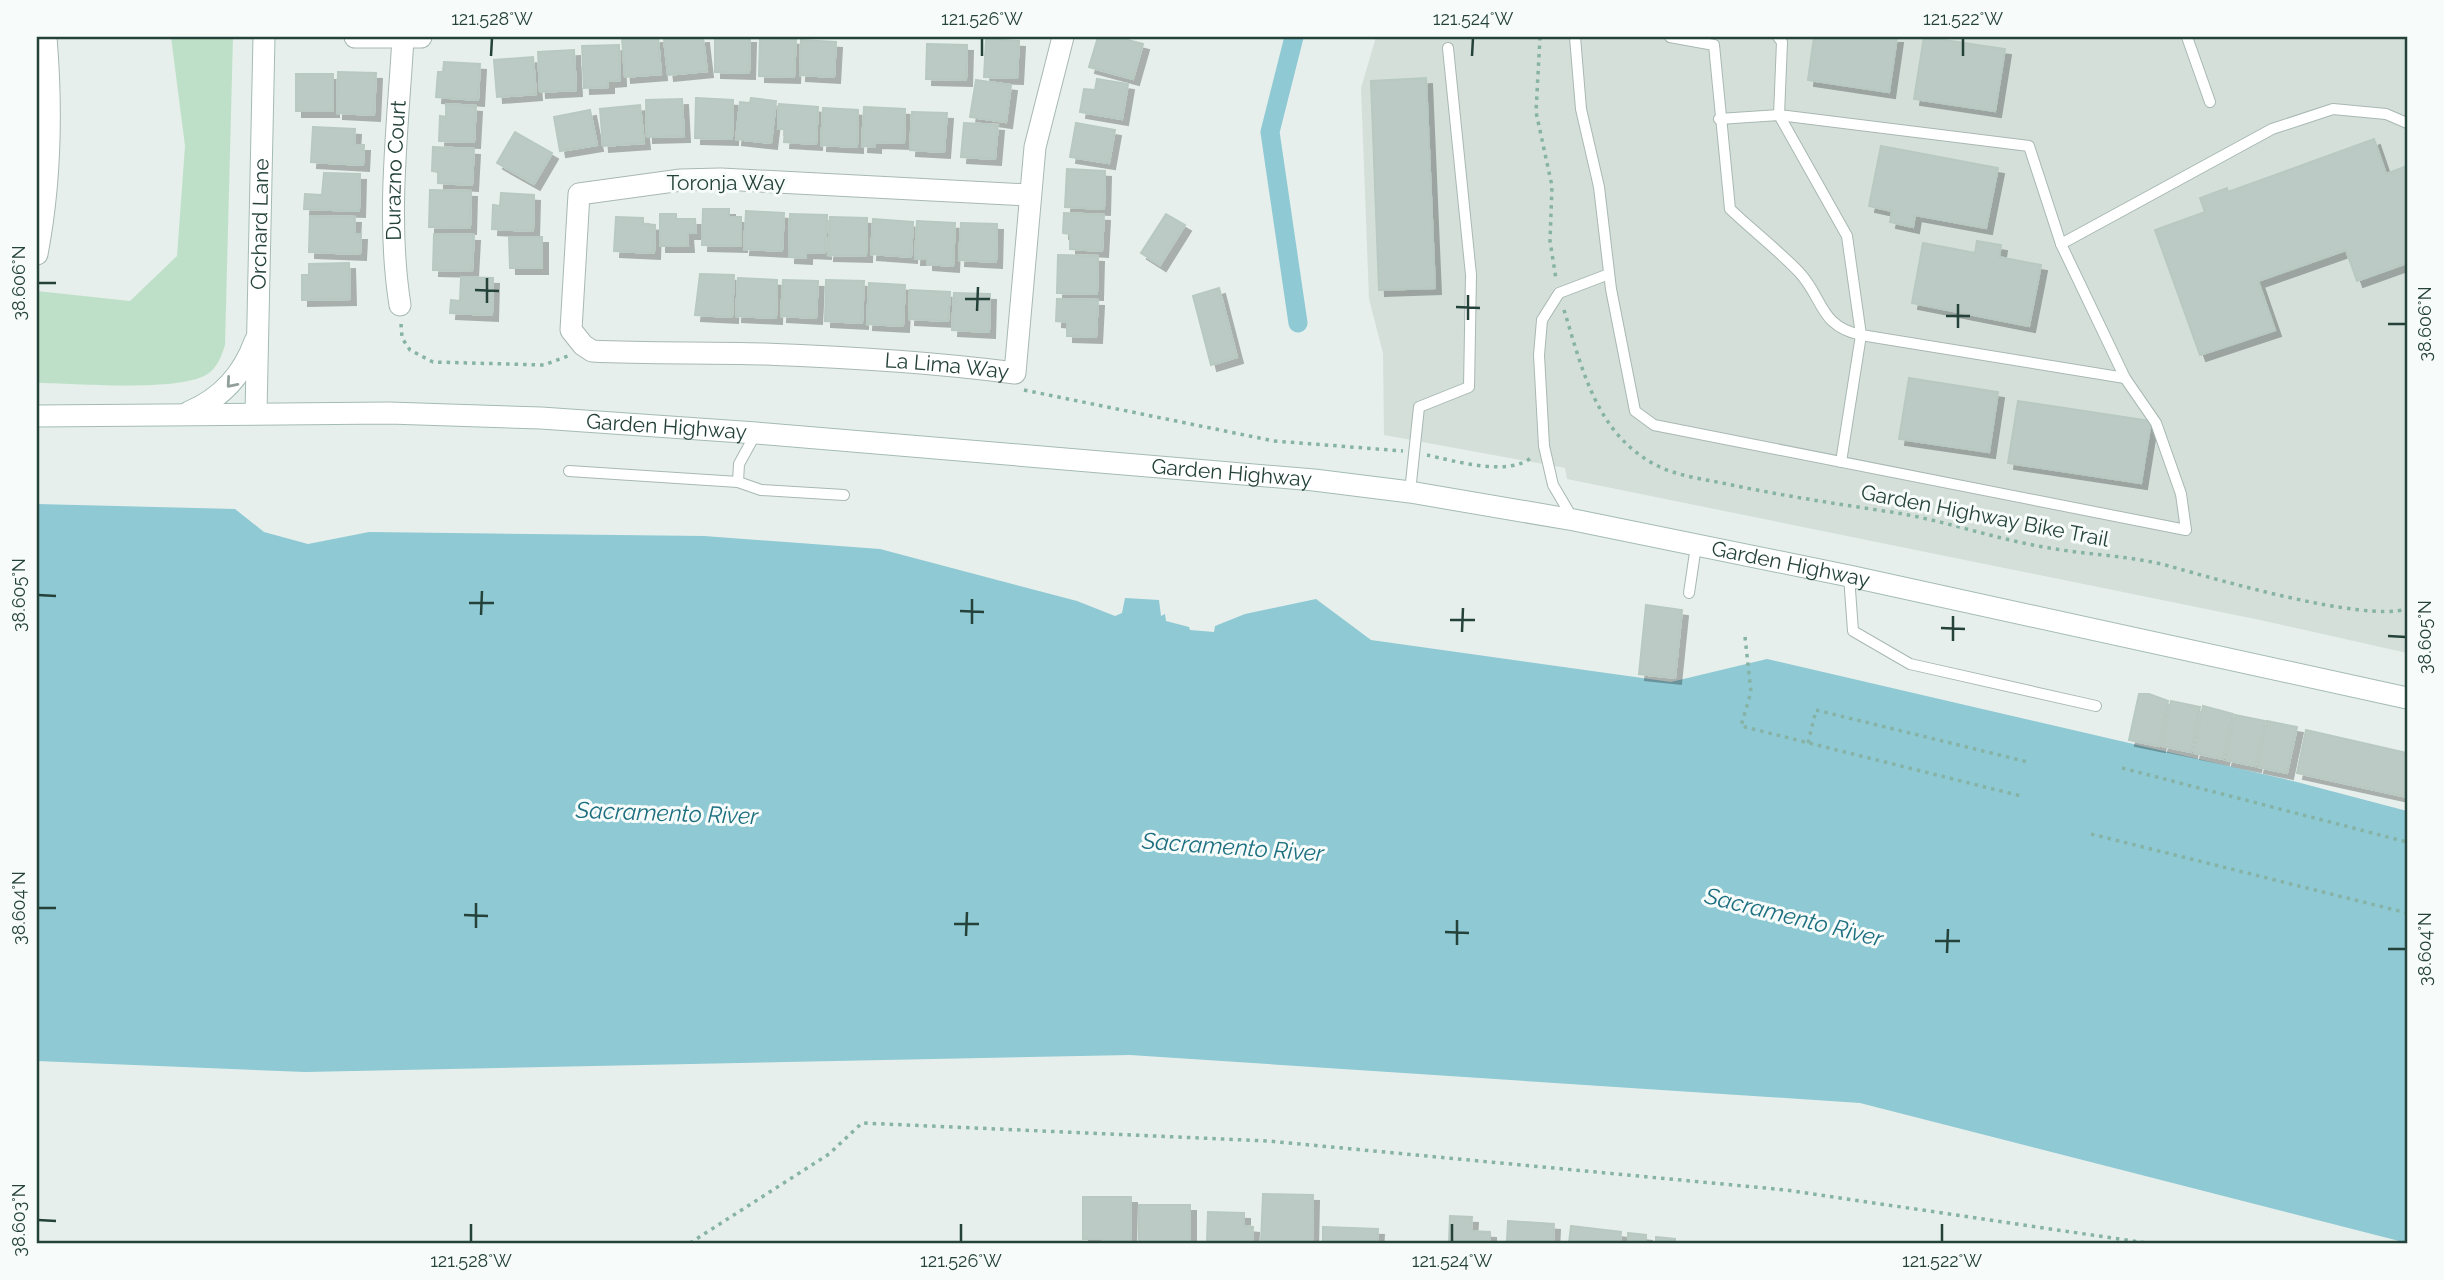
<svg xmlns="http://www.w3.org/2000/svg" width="2444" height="1280" font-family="Raleway,sans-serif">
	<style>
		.built { fill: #d4dfda }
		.green { fill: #bfe0c8 }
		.water { fill: #8ec9d4 }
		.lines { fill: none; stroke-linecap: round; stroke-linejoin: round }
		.canal { stroke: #8ec9d4; stroke-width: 19 }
		.building { fill: #bbcac4; stroke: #b8c9c2; stroke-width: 2; filter: url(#shadow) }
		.lane-casing { stroke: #a8b8b2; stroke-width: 12 }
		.street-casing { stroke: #a8b8b2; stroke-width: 23 }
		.secondary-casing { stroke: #a4bbb3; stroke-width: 23 }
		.path { stroke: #86b3a5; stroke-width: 3.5; stroke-dasharray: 3.5 5; stroke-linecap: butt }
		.lane { stroke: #fff; stroke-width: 10 }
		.street { stroke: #fff; stroke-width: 21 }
		.secondary { stroke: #fff; stroke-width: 21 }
		.oneway { stroke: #92a09c }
		.ticks { fill: none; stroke: #24423a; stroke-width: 2.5 }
		.labels { text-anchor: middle; stroke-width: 6; stroke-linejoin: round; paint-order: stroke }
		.street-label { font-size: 21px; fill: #24423a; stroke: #f7fbf9 }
		.water-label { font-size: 23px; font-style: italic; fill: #1c6f80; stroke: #f7fbf9 }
		.neatline { fill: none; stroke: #24423a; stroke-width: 2.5 }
		.ticks-label { font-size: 18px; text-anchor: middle; fill: #24423a }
	</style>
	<defs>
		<filter id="shadow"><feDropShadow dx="6" dy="6" stdDeviation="0" flood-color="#0004"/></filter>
	</defs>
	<rect width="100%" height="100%" fill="#e6efeb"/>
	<polygon class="built" points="1376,37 2407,37 2407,653 2260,620 1567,479 1565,468 1384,435 1383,353 1369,299 1361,88"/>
	<path class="green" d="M171 37H233L225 345C222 355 218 366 209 373 183 393 73 383 37 383V291L130 301 177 256 185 146Z"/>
	<polygon class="water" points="37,504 235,509 264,532 308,544 369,532 704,536 880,549 1077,601 1115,616 1122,613 1125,598 1159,600 1161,616 1165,614 1166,621 1189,627 1190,630 1214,632 1215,626 1245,614 1316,599 1371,640 1671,682 1767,659 2293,781 2407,811 2407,1243 1860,1103 1130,1055 305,1072 37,1061"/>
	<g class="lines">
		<polyline class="canal" points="1294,37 1270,132 1298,323"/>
	</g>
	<g class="building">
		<polygon points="658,37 661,74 625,77 622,38"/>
		<polygon points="703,37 707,71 668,75 664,39"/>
		<polygon points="715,37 750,37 749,73 715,72"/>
		<polygon points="760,37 796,39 794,77 759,76"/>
		<polygon points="1098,37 1116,37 1143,44 1133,79 1089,67"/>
		<polygon points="1814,37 1897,37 1889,92 1808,80"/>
		<polygon points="1924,37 2005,49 1995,111 1914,99"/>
		<polygon points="986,39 1019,41 1017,78 984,77"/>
		<polygon points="801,40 836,42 834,77 800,75"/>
		<polygon points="927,44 967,45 966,80 926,79"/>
		<polygon points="619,45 620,80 608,81 608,87 584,88 582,46"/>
		<polygon points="574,50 576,90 540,92 538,52"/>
		<polygon points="533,57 536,94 497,97 494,60"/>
		<polygon points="444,62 480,64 478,100 436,97 438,72 443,72"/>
		<polygon points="338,72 376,73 374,115 337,113"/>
		<rect x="296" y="74" width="37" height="37"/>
		<polygon points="1426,78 1435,288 1379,290 1371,81"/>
		<polygon points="1097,79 1128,84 1122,119 1080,112 1084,89 1095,90"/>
		<polygon points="976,80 1011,85 1006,122 970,117"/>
		<polygon points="696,98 733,100 732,139 695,138"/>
		<polygon points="751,98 776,101 771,143 736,139 740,102 750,103"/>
		<polygon points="682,99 684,136 647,137 646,100"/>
		<polygon points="446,104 476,106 474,142 439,141 440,116 446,117"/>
		<polygon points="779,104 818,107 816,144 784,142 785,129 778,129"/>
		<polygon points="640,105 644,143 603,146 600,109"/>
		<polygon points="864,107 905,109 904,143 875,142 875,147 862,146"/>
		<polygon points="823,108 858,110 857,147 821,145"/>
		<polygon points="590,110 597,145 560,151 554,117"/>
		<polygon points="912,112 947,113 944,152 910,150"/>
		<polygon points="964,123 998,125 995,159 961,157"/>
		<polygon points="1076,123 1115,130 1109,163 1070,157"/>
		<polygon points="313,127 355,129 354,145 364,145 363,165 311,162"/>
		<polygon points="515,132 552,153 534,184 497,163"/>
		<polygon points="2374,139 2386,174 2407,166 2407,263 2357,281 2346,250 2258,281 2275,330 2200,355 2155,230 2205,212 2200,198 2227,188 2228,192"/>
		<polygon points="1881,146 1998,168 1986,228 1915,215 1913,227 1890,222 1892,211 1869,206"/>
		<polygon points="433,147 474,149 472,185 438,183 438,172 432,171"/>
		<polygon points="1067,169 1105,171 1104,209 1065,207"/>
		<polygon points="324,173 360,174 359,211 304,209 305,194 322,195"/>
		<polygon points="430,190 471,191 470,228 429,227"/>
		<polygon points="501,193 534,195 533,231 492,229 493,205 500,206"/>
		<polygon points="703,209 729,209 729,217 741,217 741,246 702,245"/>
		<polygon points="746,211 784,213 782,251 744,249"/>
		<polygon points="1064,213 1104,215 1102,251 1070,249 1070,234 1063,233"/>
		<polygon points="660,214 676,214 676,219 695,219 696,233 687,233 688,246 660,246"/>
		<polygon points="790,214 827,215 825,253 806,252 806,258 789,257"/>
		<polygon points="1166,214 1185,225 1160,265 1141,253"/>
		<polygon points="310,216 355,217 354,234 361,234 360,254 309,252"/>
		<polygon points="616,217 643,218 643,224 655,225 654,253 614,251"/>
		<polygon points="830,217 867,218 866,256 828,255"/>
		<polygon points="873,219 913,222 911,257 871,254"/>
		<polygon points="917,221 955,223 953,266 927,264 927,259 915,259"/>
		<polygon points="961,223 997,224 996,262 959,260"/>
		<polygon points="434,234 474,235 472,271 433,270"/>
		<polygon points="509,237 542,237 542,268 510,268"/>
		<polygon points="1977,241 2001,245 1999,257 2041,265 2029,326 1912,303 1923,243 1975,253"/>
		<polygon points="1058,255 1098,256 1097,294 1057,293"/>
		<polygon points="349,263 350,299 302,300 302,275 309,275 309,264"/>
		<polygon points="700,274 734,275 732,317 695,315"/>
		<polygon points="461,277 493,278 492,315 450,313 451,300 460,301"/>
		<polygon points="738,278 777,280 776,318 736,316"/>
		<polygon points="783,280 818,281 816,318 781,316"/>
		<polygon points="826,280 864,281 862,323 825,321"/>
		<polygon points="869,283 905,285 903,326 867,324"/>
		<polygon points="1219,288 1237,357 1211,365 1193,296"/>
		<polygon points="910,290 950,292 948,321 909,319"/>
		<polygon points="954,293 990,294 989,332 952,330"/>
		<polygon points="1057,299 1098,300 1096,337 1067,336 1067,322 1056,321"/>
		<polygon points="1909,378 1998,392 1989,452 1899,439"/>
		<polygon points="2018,401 2151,421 2141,483 2008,463"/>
		<polygon points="1646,605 1682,610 1675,678 1639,674"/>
		<polygon points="2139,694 2149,694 2168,701 2159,746 2129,740"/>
		<polygon points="2171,701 2200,707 2191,752 2162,746"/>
		<polygon points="2203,706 2233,714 2223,759 2194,753"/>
		<polygon points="2235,715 2265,721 2255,766 2226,760"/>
		<polygon points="2267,721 2297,727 2287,773 2258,767"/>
		<polygon points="2306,730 2407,753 2407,797 2297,773"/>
		<polygon points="1263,1194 1313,1195 1312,1243 1261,1243"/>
		<polygon points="1083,1197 1131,1197 1130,1243 1102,1243 1102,1239 1083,1239"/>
		<rect x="1139" y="1205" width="51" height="38"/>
		<polygon points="1208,1212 1244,1213 1244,1226 1253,1227 1252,1243 1207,1243"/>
		<polygon points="1450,1216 1472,1217 1471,1231 1490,1232 1490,1243 1449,1243"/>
		<polygon points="1508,1221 1554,1224 1553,1243 1507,1241"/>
		<polygon points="1571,1226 1621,1232 1620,1243 1569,1243"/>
		<polygon points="1323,1227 1378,1229 1377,1243 1323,1243"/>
		<polygon points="1628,1233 1646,1235 1646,1243 1628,1243"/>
		<polygon points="1656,1237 1675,1239 1675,1243 1656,1243"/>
	</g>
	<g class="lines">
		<defs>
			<g id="lane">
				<polyline points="1575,37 1581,109 1599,187 1611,289 1635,411 1654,425 2186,530 2181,494 2156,423 2125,378 2061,244 2029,146 1779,115 1782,42 1778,37"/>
				<path d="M1670 37 1714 45 1730 209C1752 230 1778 250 1799 272 1824 299 1819 326 1861 335L1841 462"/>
				<polyline points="2187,37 2210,102"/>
				<polyline points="1719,119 1779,115 1847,236 1861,335 2125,378"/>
				<polyline points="2061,244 2272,129 2333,109 2386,114 2407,123"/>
				<polyline points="569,471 738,482 739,464 756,433"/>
				<polyline points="738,482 761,490 844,495"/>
				<polyline points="1410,492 1419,407 1469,387 1471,275 1448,48"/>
				<polyline points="1573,519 1553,485 1544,446 1539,355 1542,320 1559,293 1609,274"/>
				<polyline points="1849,576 1853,631 1910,664 2096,706"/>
				<polyline points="1689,593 1696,546"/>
			</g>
			<g id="street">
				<polyline points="355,37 421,37"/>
				<path id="s1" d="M1029 195 721 179 681 180 579 194 571 330 583 345 592 351C650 354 706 352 764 354 847 357 932 362 1015 373L1035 147 1063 37"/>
				<path d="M37 254C51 181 52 110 46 37"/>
				<path id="s2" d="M400 305C386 217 398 126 403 38"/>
			</g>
			<g id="secondary">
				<path d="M189 412C222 398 243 375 255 341"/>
				<path id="s3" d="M256 413 264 37"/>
				<path id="s4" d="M37 416 389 413 541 418 756 433 1314 480 1410 492 1574 520 1849 576 2407 698"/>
			</g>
		</defs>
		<use href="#lane" class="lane-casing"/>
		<use href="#street" class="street-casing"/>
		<use href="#secondary" class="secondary-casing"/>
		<g class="path">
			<polyline points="1540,37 1536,112 1552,186 1550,241 1556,279"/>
			<path d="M1564 310C1582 368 1596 434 1656 465 1677 476 1703 479 1727 484 1779 495 1831 503 1884 511 1938 518 1990 538 2044 547 2085 555 2128 555 2169 566 2219 580 2362 622 2407 609"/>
			<polyline points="401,324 402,338 410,350 433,362 544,365 568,356"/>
			<polyline points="1024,390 1274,441 1403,451"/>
			<path d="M1427 455C1454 461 1510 477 1532 457"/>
			<polyline points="1745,637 1751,692 1741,726 2021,796"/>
			<polyline points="1808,743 1816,710 2028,762"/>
			<polyline points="2122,768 2407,842"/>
			<polyline points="2091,834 2407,913"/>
			<polyline points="690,1243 829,1154 862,1123 1268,1141 1786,1190 2146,1243"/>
		</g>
		<use href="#lane" class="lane"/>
		<use href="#street" class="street"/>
		<use href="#secondary" class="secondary"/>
	</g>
	<defs><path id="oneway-chevron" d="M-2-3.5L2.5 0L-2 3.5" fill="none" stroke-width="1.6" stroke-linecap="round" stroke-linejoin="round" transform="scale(1.75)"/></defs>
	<use class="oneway" href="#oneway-chevron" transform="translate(231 383) rotate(131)"/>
	<path class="ticks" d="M491 56 492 38M982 56V38M1472 56 1473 38M1963 56V38M38 283H56M475 290 499 291M965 299H990M487 303V278M1456 307 1480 308M977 311 978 287M1946 316H1970M1468 320V295M2388 324H2406M1958 328V304M38 595 56 596M469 603H494M960 611 984 612M481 615 482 591M1450 620H1475M972 624V599M1941 628 1965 629M1462 632 1463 608M2388 636 2406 637M1953 641V616M38 908H56M464 915 488 916M954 924H979M476 928V903M1445 932 1469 933M966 936 967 912M1935 941H1960M1457 945V920M2388 949H2406M1947 953 1948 929M38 1220 56 1221M471 1242V1224M961 1242V1224M1452 1242V1224M1942 1242V1224"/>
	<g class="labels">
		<g class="street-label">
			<text dy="7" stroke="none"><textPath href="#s2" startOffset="135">Durazno Court</textPath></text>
			<text x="726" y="190">Toronja Way</text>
			<text dy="7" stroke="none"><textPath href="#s3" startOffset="189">Orchard Lane</textPath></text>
			<text dy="7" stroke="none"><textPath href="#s1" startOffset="973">La Lima Way</textPath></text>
			<text dy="7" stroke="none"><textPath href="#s4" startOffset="630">Garden Highway</textPath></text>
			<text dy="7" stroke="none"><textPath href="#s4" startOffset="1197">Garden Highway</textPath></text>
			<text transform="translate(1985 516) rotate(11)" y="7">Garden Highway Bike Trail</text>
			<text dy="7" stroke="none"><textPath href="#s4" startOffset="1764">Garden Highway</textPath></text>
		</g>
		<g class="water-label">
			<text transform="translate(667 813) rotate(2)" y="8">Sacramento River</text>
			<text transform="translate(1233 847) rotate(4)" y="8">Sacramento River</text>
			<text transform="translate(1794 917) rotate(14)" y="8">Sacramento River</text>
		</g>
	</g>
	<rect width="2444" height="1280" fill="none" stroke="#f7fbf9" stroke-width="77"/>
	<rect x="38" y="38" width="2368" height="1204" class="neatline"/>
	<g class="ticks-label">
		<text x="492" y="25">121.528°W</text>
		<text x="982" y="25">121.526°W</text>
		<text x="1473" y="25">121.524°W</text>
		<text x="1963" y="25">121.522°W</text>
		<text transform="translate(19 283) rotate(-90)" y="6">38.606°N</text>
		<text transform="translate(2425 324) rotate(-90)" y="6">38.606°N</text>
		<text transform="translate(19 595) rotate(-90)" y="6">38.605°N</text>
		<text transform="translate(2425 637) rotate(-90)" y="6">38.605°N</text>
		<text transform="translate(19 908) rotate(-90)" y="6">38.604°N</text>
		<text transform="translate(2425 949) rotate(-90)" y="6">38.604°N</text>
		<text transform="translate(19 1220) rotate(-90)" y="6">38.603°N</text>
		<text x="471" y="1267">121.528°W</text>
		<text x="961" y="1267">121.526°W</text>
		<text x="1452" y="1267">121.524°W</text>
		<text x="1942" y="1267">121.522°W</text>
	</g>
</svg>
